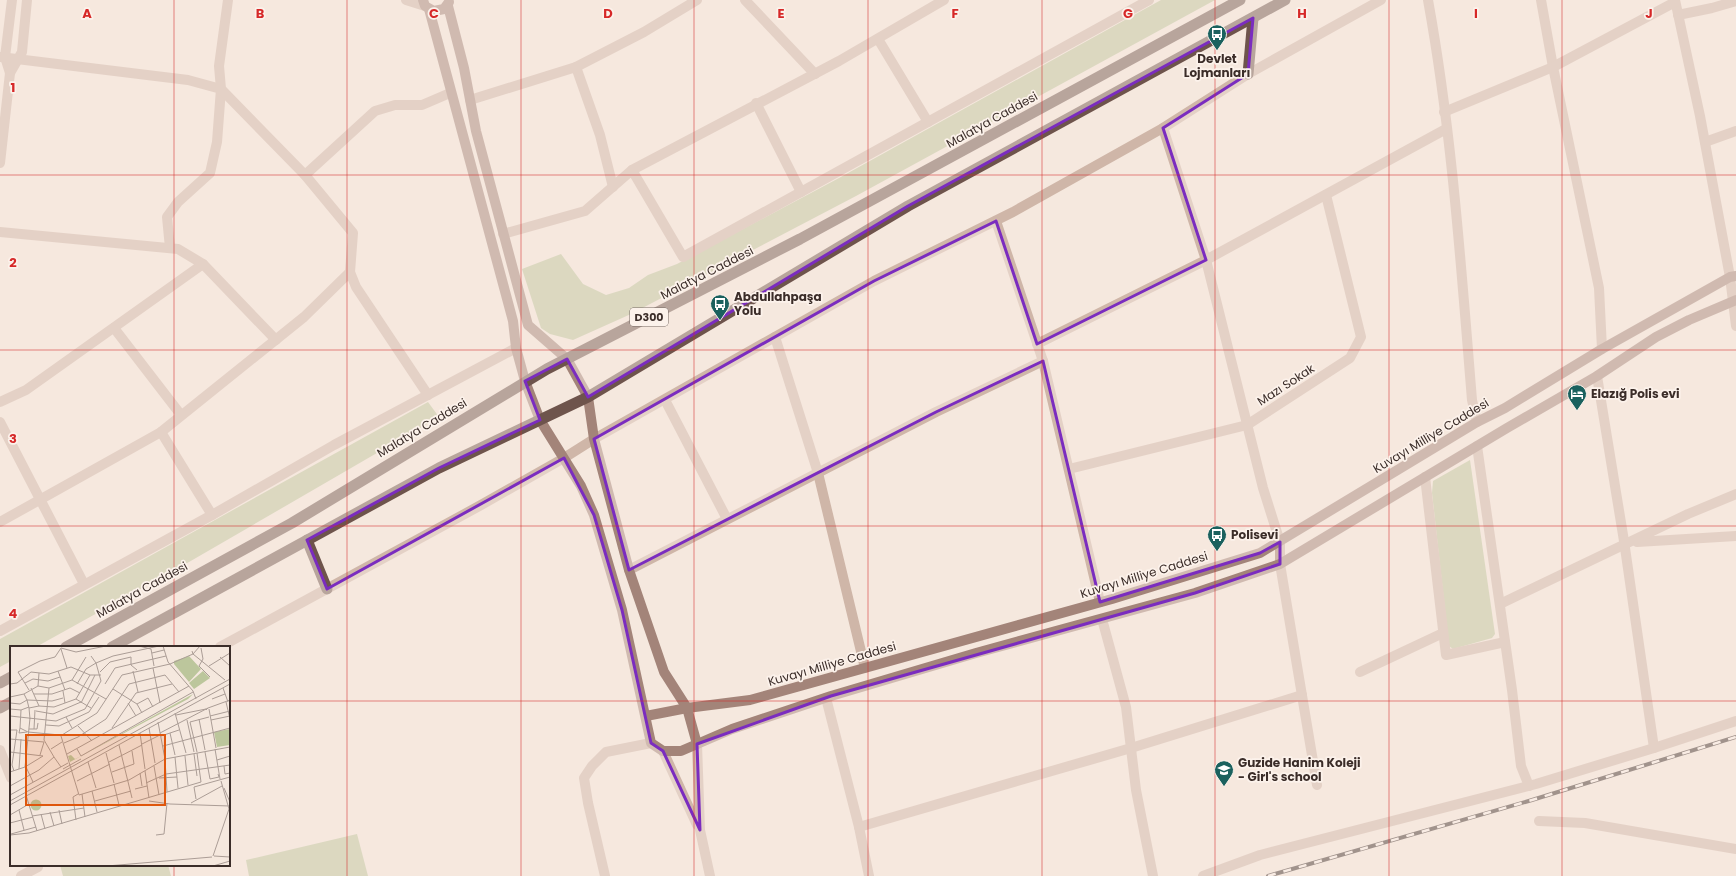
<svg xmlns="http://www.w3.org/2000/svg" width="1736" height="876" font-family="Poppins,sans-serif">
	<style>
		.green { fill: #bcc69c }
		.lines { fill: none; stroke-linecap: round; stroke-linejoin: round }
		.minor { stroke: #cfb6a8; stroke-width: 10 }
		.tertiary { stroke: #cfb6a8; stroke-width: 10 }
		.secondary { stroke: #a38479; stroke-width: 10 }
		.trunk { stroke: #6e544c; stroke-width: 11 }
		.rail-casing { stroke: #3b2d29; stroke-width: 4 }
		.rail { stroke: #fcf2eb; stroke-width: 2.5; stroke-dasharray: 8; stroke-linecap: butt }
		.marked { fill: none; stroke: #7b2cbf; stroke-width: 3; stroke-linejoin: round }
		.grid { fill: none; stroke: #d62828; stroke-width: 1; stroke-opacity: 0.55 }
		.labels { text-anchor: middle; stroke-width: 3.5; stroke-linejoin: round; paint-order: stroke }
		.shield { fill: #fcf2eb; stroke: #756863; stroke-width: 1 }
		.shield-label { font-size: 11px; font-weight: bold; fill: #3b2d29 }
		.poi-label { font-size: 12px; font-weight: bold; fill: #3b2d29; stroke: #fcf2eb; text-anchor: start }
		.street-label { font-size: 12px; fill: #3b2d29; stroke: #fcf2eb }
		.inset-road { fill: none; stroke: #ab9d96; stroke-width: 1 }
		.view { fill: #df570d; fill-opacity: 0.15; stroke: #df570d; stroke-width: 2 }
		.inset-edge { fill: none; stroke: #3b2d29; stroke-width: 2 }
		.grid-label { font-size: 13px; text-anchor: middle; font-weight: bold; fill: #d62828; stroke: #fcf2eb; stroke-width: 3.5; stroke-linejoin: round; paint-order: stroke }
	</style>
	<rect width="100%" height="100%" fill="#f5e8de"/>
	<g class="green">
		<polygon points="1161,0 1215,0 856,196 631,314 573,340 550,334 541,328 522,269 561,254 583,284 606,295 629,288 648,275 677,264 839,178"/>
		<polygon points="428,402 439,417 189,562 36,647 11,647 11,661 0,667 0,639"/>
		<polygon points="1470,460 1495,634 1492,638 1453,649 1449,646 1432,493 1433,481"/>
		<polygon points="357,834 368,876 249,876 246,860"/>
		<polygon points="60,865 168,865 171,876 63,876"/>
	</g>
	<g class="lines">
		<g class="minor">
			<polyline points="745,0 815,74"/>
			<path d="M1428 0C1452 132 1461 266 1472 400L1477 422"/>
			<polyline points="1541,0 1553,67 1599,288 1602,349"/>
			<polyline points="1675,0 1700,116 1730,277 1736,326"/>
			<polyline points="1678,15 1712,8 1736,1"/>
			<polyline points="878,39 928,122"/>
			<polyline points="0,57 188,80 221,89 217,142 210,173 178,202 167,217 170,248"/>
			<polyline points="576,67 600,135 613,187"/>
			<polyline points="470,100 576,67 644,32 697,0"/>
			<polyline points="756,103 801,192"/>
			<polyline points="1444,112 1553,67 1675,2"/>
			<polyline points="1163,128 1206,260 1263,488 1280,542 1280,564 1317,785"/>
			<polyline points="1705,142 1736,131"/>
			<polyline points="632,170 683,257 1149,0"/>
			<polyline points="305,175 375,111 395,105 422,105 450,93"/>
			<polyline points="996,221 1043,361 1100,602"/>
			<polyline points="0,232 178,249 203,264 26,390 0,402"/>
			<polyline points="503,234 585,211 632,170 839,61 944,0"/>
			<polyline points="203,264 276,340"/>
			<polyline points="350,272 356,287 428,395"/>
			<polyline points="114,328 181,415"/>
			<polyline points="775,337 818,473 865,668"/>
			<polyline points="1037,344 1206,260 1446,129"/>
			<polyline points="1597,376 1624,541 1654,748"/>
			<polyline points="665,400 727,519"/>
			<polyline points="0,422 84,584"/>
			<polyline points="161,432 212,515"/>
			<polyline points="1477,446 1512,690 1521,766 1529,786"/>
			<polyline points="1069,469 1247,425 1350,358 1361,337 1326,195"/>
			<polyline points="1425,477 1446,655 1505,642"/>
			<polyline points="0,522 161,432 304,317 350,272 353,233 305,175 221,89 219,66 228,0"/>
			<polyline points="1637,542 1736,536"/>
			<polyline points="629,570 936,412 1043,361"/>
			<polyline points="1500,604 1688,514 1736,494"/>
			<polyline points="1102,619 1126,707 1136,790 1153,876"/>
			<polyline points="0,631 212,515 334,445 516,348"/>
			<polyline points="220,647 481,505 564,458 594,439 874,281 1013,212 1163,128 1248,74 1381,0"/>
			<polyline points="1360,672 1443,633"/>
			<polyline points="826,698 859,827 869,876"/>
			<polyline points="697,744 700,830 710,876"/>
			<polyline points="0,750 11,778"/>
			<polyline points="663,751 697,825"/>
			<polyline points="1539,821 1585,823 1736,849"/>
			<polyline points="859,827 1131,748 1302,695"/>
			<polyline points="21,876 38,867"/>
			<polyline points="605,876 588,803 584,778 592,766 606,752 651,743"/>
			<polyline points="1203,876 1260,855 1536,784 1654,748 1736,721"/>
		</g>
		<g class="tertiary">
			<polyline points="406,0 425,6"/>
			<polyline points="10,73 5,57 12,0"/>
			<polyline points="0,163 10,73 22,52 27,0"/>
		</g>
		<g class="secondary">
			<polyline points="423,0 425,6 434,11 444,9 449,2"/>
			<polyline points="448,6 464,68 476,131 528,325 567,359 588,397 594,439 629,570 664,672 687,708 697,744"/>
			<polyline points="429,9 513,321 516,348 525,381 540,420 581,486 594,515 622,610 651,743 663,751 681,751 732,729 831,696 976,653 1195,593 1280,564 1507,428 1597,376 1656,337 1689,320 1736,300"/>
			<polyline points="646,716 687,708 750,700 1112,599 1260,553 1477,422 1505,408 1602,349 1730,277 1736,276"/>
		</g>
		<g class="trunk">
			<polyline points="1248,74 1253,18"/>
			<polyline points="307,540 327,589"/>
			<polyline points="66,647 292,523 547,369 800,239 1240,0"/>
			<polyline points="112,647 439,468 588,397 908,206 1285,0"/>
			<polyline points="0,683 11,677"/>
			<polyline points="0,708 11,702"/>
		</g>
		<defs>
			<polyline id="rail" points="1268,876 1532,800 1736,737"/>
		</defs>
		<use href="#rail" class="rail-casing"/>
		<use href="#rail" class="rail"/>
	</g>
	<path d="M0 0H1736V876H0ZM1253 18 1248 74 1163 128 1206 260 1037 344 996 221 874 281 594 439 629 570 936 412 1043 361 1100 602 1260 553 1280 542V564L1195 593 831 696 697 744 700 830 663 751 651 743 622 610 594 515 564 458 327 589 307 540 439 468 540 420 525 381 567 359 588 397 908 206Z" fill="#f5e8de" fill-opacity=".55" fill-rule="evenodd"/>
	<path class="marked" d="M1253 18 1248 74 1163 128 1206 260 1037 344 996 221 874 281 594 439 629 570 936 412 1043 361 1100 602 1260 553 1280 542V564L1195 593 831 696 697 744 700 830 663 751 651 743 622 610 594 515 564 458 327 589 307 540 439 468 540 420 525 381 567 359 588 397 908 206Z"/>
	<path class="grid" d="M174 0V647M347 0V876M521 0V876M694 0V876M868 0V876M1042 0V876M1215 0V876M1389 0V876M1562 0V876M0 175H1736M0 350H1736M0 526H1736M0 701H11M229 701H1736M174 865V876"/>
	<defs>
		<symbol id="bus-pin" viewBox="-11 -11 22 30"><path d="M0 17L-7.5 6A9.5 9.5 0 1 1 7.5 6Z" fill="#1a615e" stroke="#fcf2eb"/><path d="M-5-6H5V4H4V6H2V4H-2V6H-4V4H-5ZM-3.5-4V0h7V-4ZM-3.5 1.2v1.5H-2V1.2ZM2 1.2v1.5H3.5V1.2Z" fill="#fff"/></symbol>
		<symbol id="hotel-pin" viewBox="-11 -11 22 30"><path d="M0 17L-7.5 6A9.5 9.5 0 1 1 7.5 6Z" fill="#1a615e" stroke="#fcf2eb"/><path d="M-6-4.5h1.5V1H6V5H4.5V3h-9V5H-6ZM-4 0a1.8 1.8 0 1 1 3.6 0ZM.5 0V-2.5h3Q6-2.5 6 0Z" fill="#fff"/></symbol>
		<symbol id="school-pin" viewBox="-11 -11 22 30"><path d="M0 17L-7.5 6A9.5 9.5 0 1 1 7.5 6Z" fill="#1a615e" stroke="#fcf2eb"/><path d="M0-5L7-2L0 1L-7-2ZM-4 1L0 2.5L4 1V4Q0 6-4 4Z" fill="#fff"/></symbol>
	</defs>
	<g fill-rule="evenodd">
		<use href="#bus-pin" x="1206" y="23" width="22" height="30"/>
		<use href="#bus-pin" x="709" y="293" width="22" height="30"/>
		<use href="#hotel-pin" x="1566" y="383" width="22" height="30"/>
		<use href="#bus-pin" x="1206" y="524" width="22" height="30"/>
		<use href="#school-pin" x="1213" y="759" width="22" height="30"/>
	</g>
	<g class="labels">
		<rect class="shield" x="630" y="308" width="38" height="18" rx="3"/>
		<g class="shield-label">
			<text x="649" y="321">D300</text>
		</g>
		<g class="poi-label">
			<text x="1217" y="63" text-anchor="middle">Devlet<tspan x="1217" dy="14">Lojmanları</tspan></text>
			<text x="734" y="301">Abdullahpaşa<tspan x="734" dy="14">Yolu</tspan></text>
			<text x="1591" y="398">Elazığ Polis evi</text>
			<text x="1231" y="539">Polisevi</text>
			<text x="1238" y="767">Guzide Hanim Koleji<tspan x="1238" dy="14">- Girl's school</tspan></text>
		</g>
		<g class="street-label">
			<text transform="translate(992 120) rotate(-29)" y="4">Malatya Caddesi</text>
			<text transform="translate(707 273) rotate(-27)" y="4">Malatya Caddesi</text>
			<text transform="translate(1286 385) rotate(-33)" y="4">Mazı Sokak</text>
			<text transform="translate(422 428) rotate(-31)" y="4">Malatya Caddesi</text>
			<text transform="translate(1431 436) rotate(-31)" y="4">Kuvayı Milliye Caddesi</text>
			<text transform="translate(1144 575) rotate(-17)" y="4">Kuvayı Milliye Caddesi</text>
			<text transform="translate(142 590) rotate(-29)" y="4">Malatya Caddesi</text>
			<text transform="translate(832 664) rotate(-16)" y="4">Kuvayı Milliye Caddesi</text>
		</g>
	</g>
	<g transform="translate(10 646)">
		<rect width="220" height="220" fill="#f5e8de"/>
		<path d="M179 10 191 23 179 36 164 18V15ZM193 25 200 32 184 43 179 37ZM183 48 178 53 60 116 58 110 61 109 65 113 71 110ZM220 83V99L207 101 204 86ZM20.5 159a5.5 5.5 0 1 1 11 0a5.5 5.5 0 1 1-11 0Z" fill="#bcc69c"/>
		<path class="inset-road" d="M129 0 141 3 144 20M153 0 158 16 183 45 186 53M191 2 193 13 189 20 200 31M51 3 57 22M182 5 183 8 215 34M142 7 154 4M121 11V19L127 24M210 11 220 20M199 20 220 7M143 22 150 57M48 25 55 44M123 25 128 46M90 26 100 16 121 11M62 34 76 11M15 37 23 33 38 35 50 31M0 38 7 37 21 26 39 28 61 21 80 29M67 38 76 23 86 17 81 10M95 38 105 22 156 10M28 40 29 27M21 42 29 60 44 61 66 53 80 29H91M213 42 218 56M103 43 127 58 132 67M19 44 8 26 30 15 45 11 51 2 66 6 96 0M53 45 55 57M14 48 28 40 39 42 62 34 96 53M24 48H42L60 42 70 47M0 51 14 48 17 54 42 55 53 52M66 53 81 62M202 53 215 48M216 56 220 73M0 57 10 58 17 54 19 62M71 57 85 29M118 57 126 70M127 58 138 52 143 61M198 62 220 54M0 63 11 64 19 61M199 63 206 102M11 64 10 82 18 86 50 89M26 65 43 68 71 56M165 67 176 107M166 69 196 63M0 70 46 75 75 63 91 35 86 17 103 10 149 0M200 70 220 65M56 71 62 82M20 73 19 62 29 60M189 73 195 104M177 74 184 106M201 74 220 70M148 76 155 113 157 146M180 76 187 106M180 76 199 71M36 79 49 80 79 66 89 51M68 80 82 95M10 82 9 87 17 86M102 82 126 47 162 38M139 82 145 117M19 83H27L28 77M24 83 25 64M0 84H7L2 119 4 125M150 87 198 62 196 64M160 87 165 109M52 89 87 67 112 29 160 18 183 8 190 0M51 90 69 149 119 134 155 113 220 101M151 90 169 84M0 93 34 96 30 109M54 97 68 91 96 73 119 38 155 29 169 46M132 98 150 89M109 99 122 152M153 100 220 82M41 103 52 96M67 103 71 110 183 46M205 103 210 133M0 106 33 110 15 121M195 106 200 133 209 131 208 128M96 107 104 137M57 108 179 40M184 108 187 130M175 110 178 139M44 111 51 121M165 111 168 142M207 114 220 110M78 116 86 142M99 116 132 99M144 120 149 149M214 120 215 128 220 127M16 121 23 136M9 123 11 93M53 123 71 113M135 123 130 87 220 38M135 125 139 152M0 126 15 121 20 72M102 126 124 118 122 105M130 127 132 140M149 132 167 131M67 135 100 118M136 137 156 128 220 119M104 138 109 159M0 140 29 124 44 111 34 94 39 42M214 142 220 156M125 143 137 140M82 145 87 166M72 148 75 171M0 149 58 117M16 149 27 185M186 153 184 141 220 131M0 155 220 33M85 155 121 145M139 155 160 158 220 160M181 157 212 140M0 159 130 87M9 164 14 184M49 164 52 178M40 166 44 180M31 168 35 183M0 169 19 158M22 170 74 162M66 174 63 151 68 148M0 177 23 171M1 188 26 181M0 189 19 187 191 136 187 107M146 189 154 188 157 157M203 210 219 163 211 135M204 210 220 211M97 220 202 211M160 220H187M203 220 220 215"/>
		<path class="view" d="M16 89H155V159H16Z"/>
		<rect width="220" height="220" class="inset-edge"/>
	</g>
	<g class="grid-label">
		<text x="87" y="18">A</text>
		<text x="260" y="18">B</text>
		<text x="434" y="18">C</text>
		<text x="608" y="18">D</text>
		<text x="781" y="18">E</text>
		<text x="955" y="18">F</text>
		<text x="1128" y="18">G</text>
		<text x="1302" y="18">H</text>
		<text x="1476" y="18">I</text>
		<text x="1649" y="18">J</text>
		<text x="13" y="92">1</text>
		<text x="13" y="267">2</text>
		<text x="13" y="443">3</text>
		<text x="13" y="618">4</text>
	</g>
</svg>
